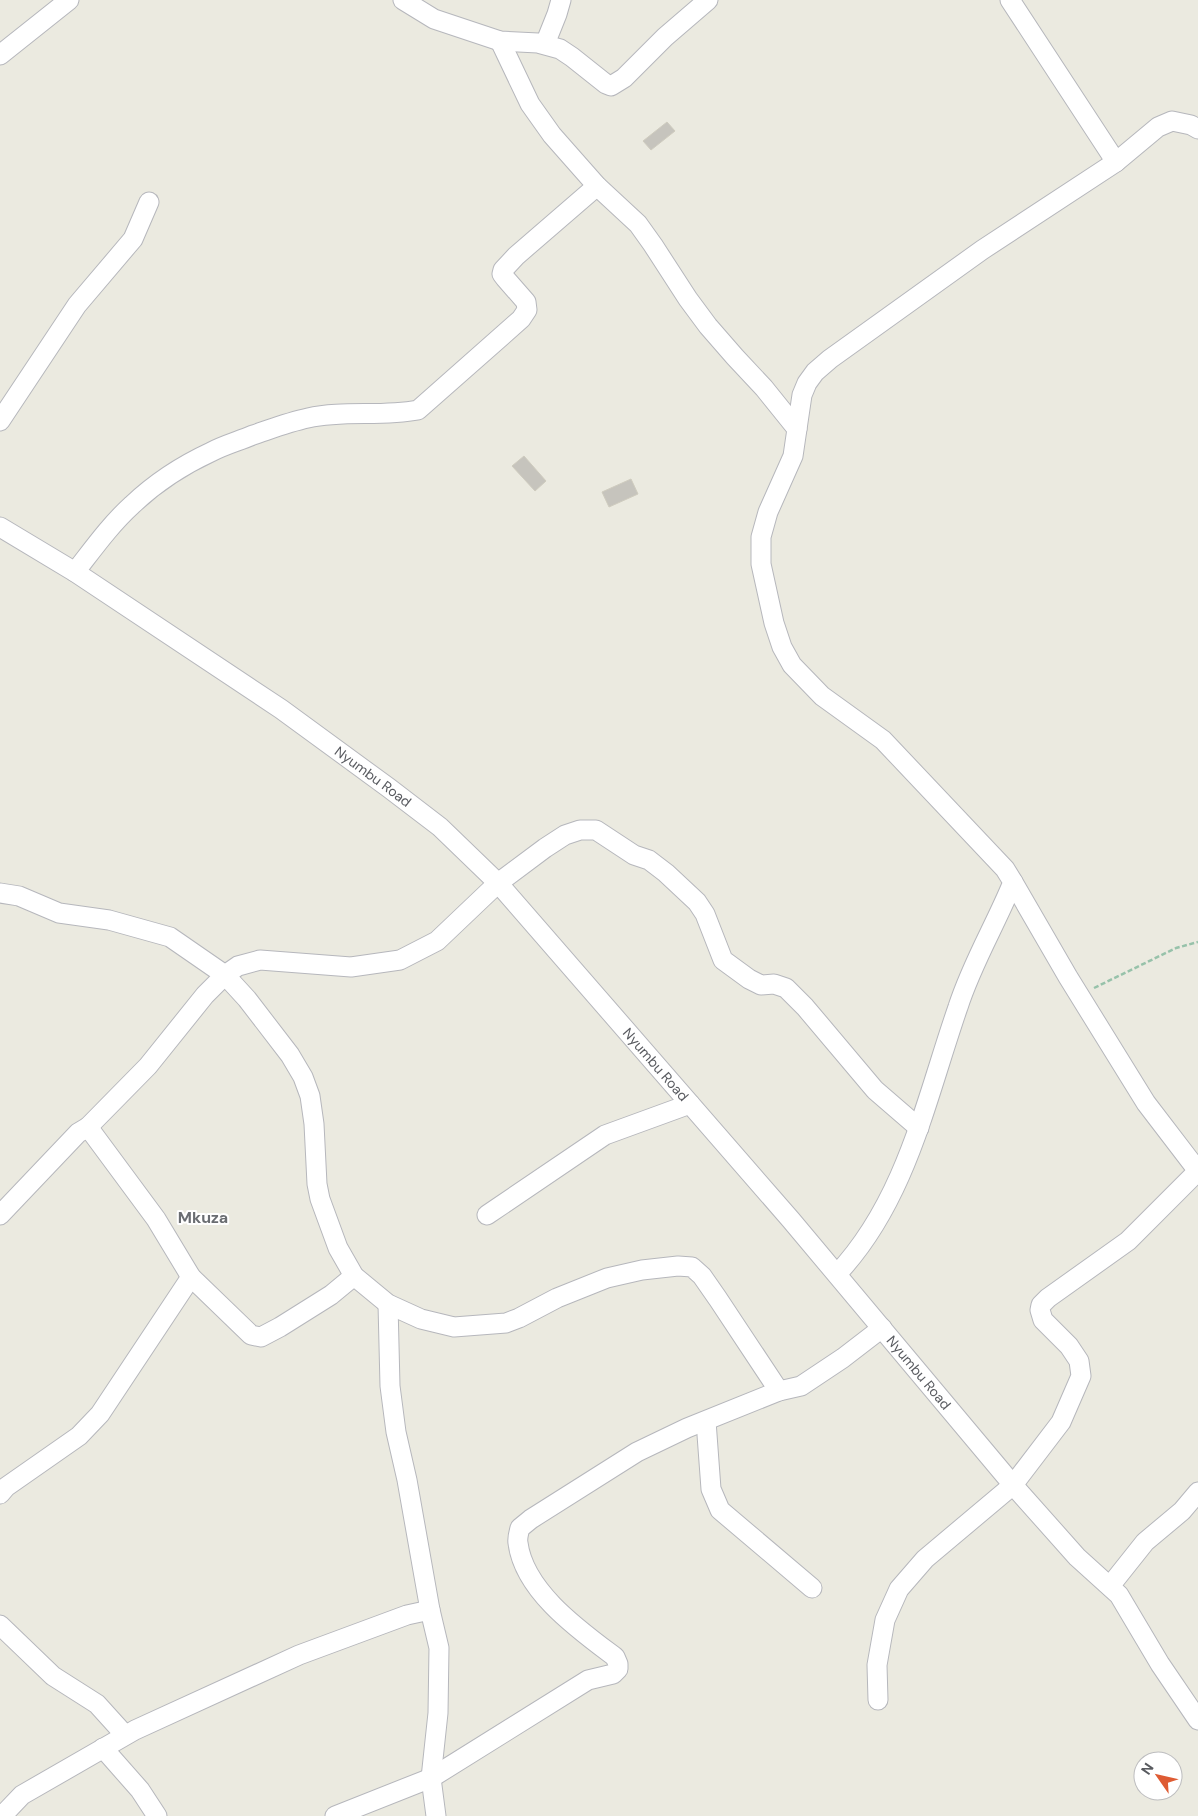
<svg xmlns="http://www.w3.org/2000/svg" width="1198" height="1816" font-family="'DM Sans',sans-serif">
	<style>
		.building { fill: #c6c4bd; stroke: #cfccbf }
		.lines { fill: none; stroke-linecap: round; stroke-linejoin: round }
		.minor-casing { stroke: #b6b7bc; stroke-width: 21 }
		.path { stroke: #97c2aa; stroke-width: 2.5; stroke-dasharray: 5 2.5; stroke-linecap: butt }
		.minor { stroke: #fff; stroke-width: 19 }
		.labels { text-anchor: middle; stroke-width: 4; stroke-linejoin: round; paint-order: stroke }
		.street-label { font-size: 14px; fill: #595b60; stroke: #fff }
		.quarter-label { font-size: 16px; font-weight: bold; fill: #6a6d72; stroke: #fff }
	</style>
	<rect width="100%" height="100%" fill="#ebeae0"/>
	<g class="building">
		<polygon points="667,122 675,131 651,150 643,141"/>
		<polygon points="524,456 546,481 535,491 512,466"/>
		<polygon points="631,479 638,494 609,507 602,492"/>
	</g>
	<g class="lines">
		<defs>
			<g id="minor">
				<polyline points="403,0 434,19 500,41 538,43 560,49 572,57 606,84 611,86 624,78 665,37 708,0"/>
				<polyline points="1010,0 1116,162"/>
				<polyline points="500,41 530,104 552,135 597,186 638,224 653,245 688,299 708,326 735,357 764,388 797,429"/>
				<polyline points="545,44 557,14 561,0"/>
				<polyline points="0,55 69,0"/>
				<polyline points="0,421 77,305 133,239 149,202"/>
				<path id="s1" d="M0 527 75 572 281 709 389 788 440 827 498 883 791 1220 1013 1485 1077 1557 1119 1595 1160 1664 1198 1720"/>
				<path d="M75 572C93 549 110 525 132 505 154 484 183 465 211 452 224 445 239 441 253 435 271 429 289 422 308 418 344 410 381 417 418 410L521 319 527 310 526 302 505 278 502 274 503 270 516 256 597 186"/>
				<polyline points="1013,882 1068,977 1146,1103 1198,1171"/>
				<polyline points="0,893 19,896 59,913 109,920 170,937 225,975 247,999 290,1055 303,1077 310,1096 314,1124 317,1184 320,1199 338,1248 354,1276 388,1304 421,1319 454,1327 506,1323 519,1318 557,1298 607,1278 642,1270 678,1266 692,1267 702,1276 718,1299 779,1391"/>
				<polyline points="88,1127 156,1219 191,1277 251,1335 261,1337 280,1327 331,1295 354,1276"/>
				<polyline points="0,1215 78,1133 88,1127 148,1066 205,995 225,975 238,966 260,960 351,967 400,960 437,941 498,883 545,848 565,835 580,830 596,830 634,855 649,860 666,873 697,902 705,914 723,960 749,979 761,985 774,984 786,988 805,1007 875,1090 919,1128"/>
				<polyline points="487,1215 605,1135 690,1104"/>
				<path d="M837 1274C906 1201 926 1099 958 1007 972 963 996 924 1013 882L1005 869 883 740 822 696 792 665 782 647 774 623 761 564V537L768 512 793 456 802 395 807 383 815 372 830 359 982 250 1116 162 1158 127 1172 121 1191 125 1198 129"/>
				<polyline points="706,1421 711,1489 720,1510 812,1588"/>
				<polyline points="0,1494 6,1487 79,1436 100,1414 191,1277"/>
				<polyline points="1110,1586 1145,1542 1182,1511 1198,1492"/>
				<polyline points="430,1610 439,1648 438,1713 431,1778 436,1816"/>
				<polyline points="0,1625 53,1676 97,1704 125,1735"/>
				<polyline points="878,1700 877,1665 885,1620 899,1589 925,1559 1013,1485 1061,1422 1081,1376 1079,1361 1069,1346 1043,1320 1040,1310 1041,1305 1048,1298 1128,1241 1198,1171"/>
				<polyline points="103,1748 140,1790 157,1816"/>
				<polyline points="2,1816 22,1795 135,1730 299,1655 407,1615 430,1610 407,1480 396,1432 390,1386 388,1304"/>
				<path d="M335 1816 431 1778 588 1680 613 1674 618 1669V1664L615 1657C579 1630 524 1591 518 1543 517 1538 519 1532 520 1528L531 1519 637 1452 687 1428 779 1391 801 1386 843 1358 882 1328"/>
			</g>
		</defs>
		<use href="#minor" class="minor-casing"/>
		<polyline class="path" points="1094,988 1176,948 1198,942"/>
		<use href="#minor" class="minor"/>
	</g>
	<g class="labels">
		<g class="street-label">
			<text dy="5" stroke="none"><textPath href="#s1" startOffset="449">Nyumbu Road</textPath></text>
			<text dy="5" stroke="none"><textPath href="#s1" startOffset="854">Nyumbu Road</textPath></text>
			<text dy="5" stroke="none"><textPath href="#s1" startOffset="1259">Nyumbu Road</textPath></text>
		</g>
		<g class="quarter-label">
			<text x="203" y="1223">Mkuza</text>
		</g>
	</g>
	<g transform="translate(1158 1776) rotate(304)"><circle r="24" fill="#ffffff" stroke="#bdbdbf"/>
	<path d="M0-4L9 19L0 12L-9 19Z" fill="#de5b33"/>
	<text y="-8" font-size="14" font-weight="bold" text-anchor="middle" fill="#595b60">N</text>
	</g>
</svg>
